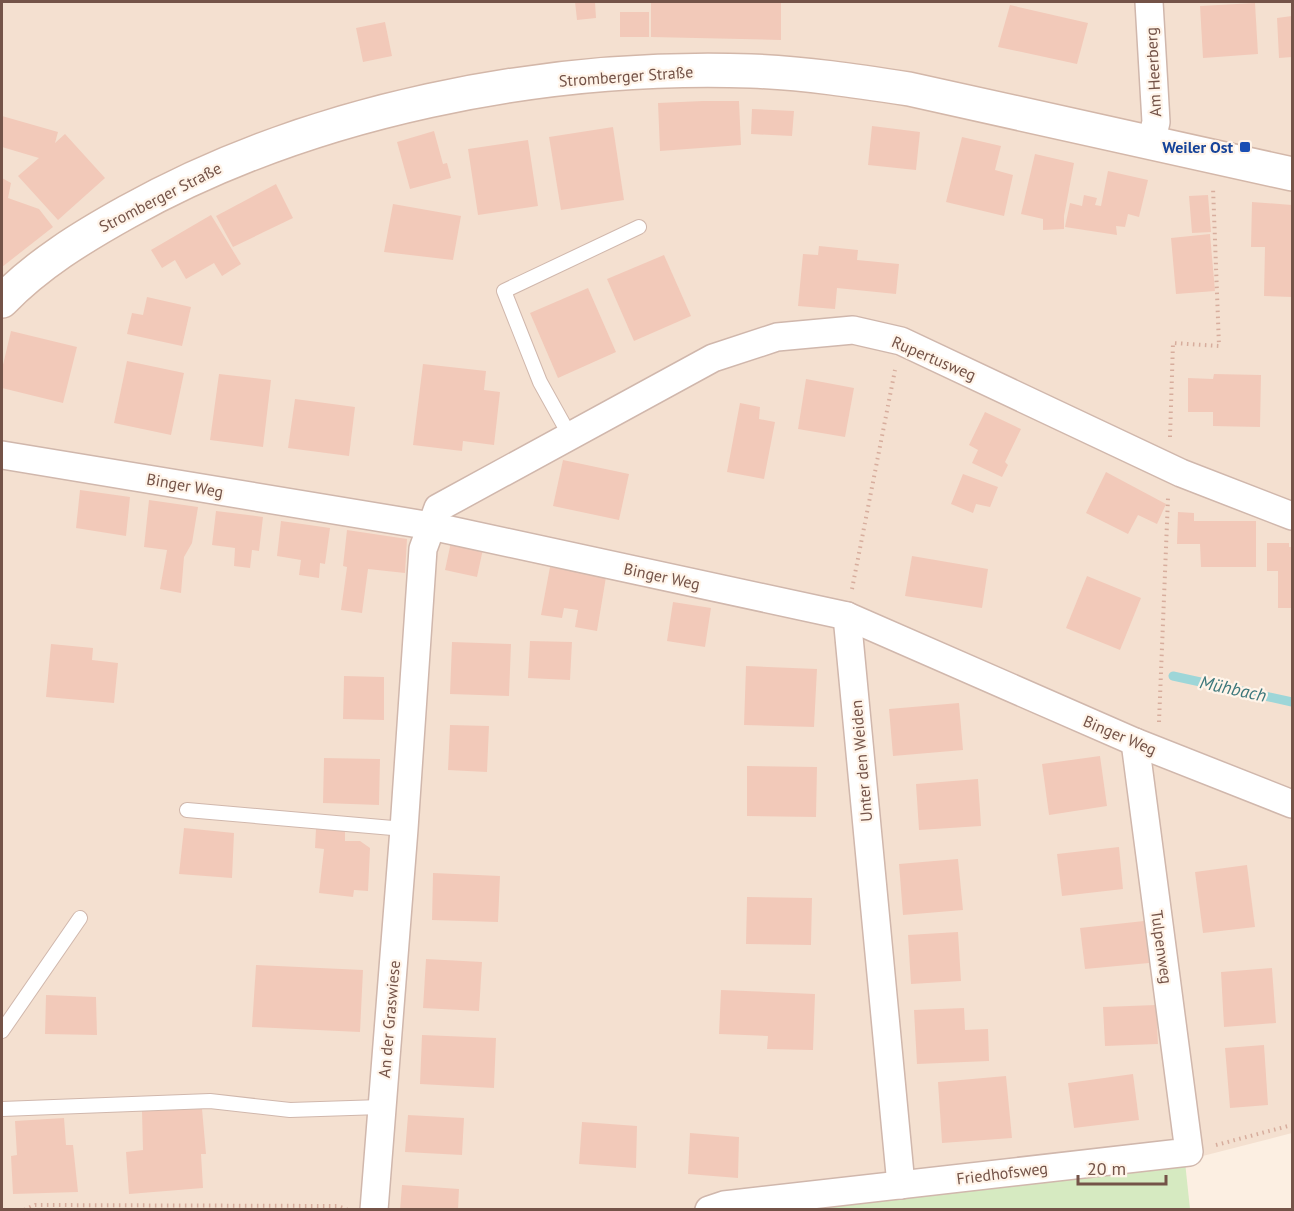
<svg xmlns="http://www.w3.org/2000/svg" width="1294" height="1211" font-family="'PT Sans',sans-serif">
	<style>
		.residential { fill: #f4e0d0 }
		.green { fill: #d6eac1 }
		.lines { fill: none; stroke-linecap: round; stroke-linejoin: round }
		.stream { stroke: #9dd6d8; stroke-width: 9 }
		.building { fill: #f2c9b9 }
		.service-casing { stroke: #d0b7ac; stroke-width: 16 }
		.minor-casing { stroke: #d0b7ac; stroke-width: 30 }
		.secondary-casing { stroke: #d3b7a9; stroke-width: 36 }
		.path { stroke: #d7ad9d; stroke-width: 4; stroke-dasharray: 1.5 4.5; stroke-linecap: butt }
		.service { stroke: #fff; stroke-width: 14 }
		.minor { stroke: #fff; stroke-width: 27 }
		.secondary { stroke: #fff; stroke-width: 33 }
		.transit-dot { fill: #1a4fb4; stroke: #fff4e9; stroke-width: 2 }
		.labels { text-anchor: middle; stroke-width: 4.5; stroke-linejoin: round; paint-order: stroke }
		.street-label { font-size: 16px; fill: #745348; stroke: #fff4e9 }
		.transit-label { font-size: 16px; font-weight: bold; fill: #164399; stroke: #fff4e9; text-anchor: end }
		.water-label { font-size: 18px; font-style: italic; fill: #3c777b; stroke: #fff4e9 }
	</style>
	<rect width="100%" height="100%" fill="#fcefe2"/>
	<polygon class="residential" points="2,2 1292,2 1292,1133 1191,1159 749,1209 2,1210"/>
	<polygon class="green" points="1185,1162 1190,1209 777,1210"/>
	<g class="lines">
		<polyline class="stream" points="1173,676 1292,702"/>
	</g>
	<g class="building">
		<polygon points="575,2 595,2 596,18 577,20"/>
		<polygon points="651,2 781,2 781,40 651,37"/>
		<polygon points="1255,3 1258,54 1203,58 1200,6"/>
		<polygon points="1010,5 1088,23 1077,64 998,47"/>
		<rect x="620" y="12" width="29" height="25"/>
		<polygon points="1292,16 1292,57 1279,58 1277,18"/>
		<polygon points="385,22 392,56 363,62 356,28"/>
		<polygon points="703,101 739,101 741,145 660,151 658,103"/>
		<polygon points="752,109 794,111 792,136 751,134"/>
		<polygon points="2,116 58,132 55,143 65,134 105,178 58,220 18,176 39,158 2,147"/>
		<polygon points="872,126 920,132 916,170 868,165"/>
		<polygon points="613,127 624,200 561,210 549,137"/>
		<polygon points="434,131 443,164 447,163 451,178 410,189 397,142"/>
		<polygon points="962,137 1001,146 995,170 1013,175 1004,216 946,202"/>
		<polygon points="528,140 538,206 478,215 468,149"/>
		<polygon points="1035,154 1074,163 1064,216 1064,229 1043,230 1043,219 1021,214"/>
		<polygon points="1108,171 1148,180 1139,217 1128,214 1125,227 1116,226 1117,235 1065,227 1070,203 1082,206 1084,195 1097,198 1095,205 1101,206"/>
		<polygon points="2,178 11,183 8,198 39,209 53,227 2,267"/>
		<polygon points="276,184 293,218 233,247 216,216"/>
		<polygon points="1208,195 1211,232 1192,233 1189,196"/>
		<polygon points="1252,202 1292,205 1292,297 1264,296 1265,247 1251,247"/>
		<polygon points="393,204 461,216 453,260 384,252"/>
		<polygon points="211,215 241,264 222,276 214,263 186,279 175,260 162,268 151,250"/>
		<polygon points="1210,234 1215,291 1176,294 1171,238"/>
		<polygon points="819,246 858,250 857,260 899,264 896,294 837,288 835,309 798,306 803,254 818,255"/>
		<polygon points="664,255 691,316 634,341 607,279"/>
		<polygon points="588,288 616,352 558,378 530,313"/>
		<polygon points="147,297 191,307 182,346 127,334 132,313 143,315"/>
		<polygon points="11,331 77,347 63,403 2,388 2,369"/>
		<polygon points="127,361 184,373 171,435 114,423"/>
		<polygon points="423,364 486,371 484,390 500,392 494,445 463,441 462,451 413,445"/>
		<polygon points="219,374 271,380 263,447 210,440"/>
		<polygon points="1214,374 1261,375 1260,427 1213,426 1213,412 1188,412 1188,378 1213,379"/>
		<polygon points="806,379 854,388 845,437 798,429"/>
		<polygon points="295,399 355,407 349,456 288,448"/>
		<polygon points="740,403 760,407 759,419 775,422 764,479 727,472"/>
		<polygon points="985,412 1021,429 1005,462 1008,465 1002,477 972,463 978,450 969,445"/>
		<polygon points="563,460 629,474 619,520 553,506"/>
		<polygon points="1106,472 1166,504 1157,524 1138,515 1128,534 1086,513"/>
		<polygon points="963,474 998,487 990,507 976,504 973,513 951,504"/>
		<polygon points="80,490 130,497 126,536 76,528"/>
		<polygon points="149,500 198,507 192,543 184,557 181,593 160,589 167,550 144,547"/>
		<polygon points="216,511 263,517 259,551 252,550 250,568 234,566 235,548 212,545"/>
		<polygon points="1178,512 1194,513 1194,521 1256,521 1256,567 1201,567 1200,544 1177,544"/>
		<polygon points="281,521 330,528 325,564 320,563 319,578 299,575 301,560 277,556"/>
		<polygon points="347,530 407,539 405,573 368,569 362,613 341,610 347,567 343,566"/>
		<polygon points="451,542 483,549 477,577 445,570"/>
		<polygon points="1267,543 1289,543 1289,547 1292,547 1292,608 1278,608 1278,571 1267,571"/>
		<polygon points="912,556 988,569 982,608 905,596"/>
		<polygon points="550,567 606,577 597,631 575,627 578,610 564,608 562,618 541,615"/>
		<polygon points="1087,576 1141,598 1120,650 1066,628"/>
		<polygon points="673,602 711,608 705,647 667,641"/>
		<polygon points="530,641 572,642 570,680 528,678"/>
		<polygon points="452,642 511,644 509,696 450,694"/>
		<polygon points="51,644 93,648 92,660 118,663 114,703 46,697"/>
		<polygon points="746,666 817,669 814,727 744,725"/>
		<polygon points="344,676 384,677 384,720 343,719"/>
		<polygon points="959,703 963,750 893,756 889,709"/>
		<polygon points="450,725 489,726 487,772 448,770"/>
		<polygon points="1100,756 1107,806 1049,815 1042,764"/>
		<polygon points="324,758 380,759 379,805 323,803"/>
		<polygon points="747,766 817,767 816,817 747,816"/>
		<polygon points="978,779 981,826 919,830 916,784"/>
		<polygon points="184,828 234,833 232,878 179,874"/>
		<polygon points="316,829 345,831 345,841 360,841 370,848 368,891 354,890 353,897 319,893 324,849 315,848"/>
		<polygon points="1119,847 1123,889 1062,896 1057,854"/>
		<polygon points="958,859 963,910 903,915 899,864"/>
		<polygon points="1247,865 1255,927 1203,933 1195,872"/>
		<polygon points="433,873 500,876 498,922 432,920"/>
		<polygon points="747,897 812,898 811,945 746,944"/>
		<polygon points="1144,921 1149,963 1085,969 1080,928"/>
		<polygon points="958,932 961,981 911,984 908,935"/>
		<polygon points="426,959 482,962 479,1011 423,1008"/>
		<polygon points="256,965 363,970 360,1032 252,1027"/>
		<polygon points="1272,968 1276,1023 1224,1027 1221,972"/>
		<polygon points="721,990 815,994 813,1050 767,1049 768,1036 719,1034"/>
		<polygon points="46,995 96,997 97,1035 45,1034"/>
		<polygon points="1156,1005 1158,1044 1105,1046 1103,1007"/>
		<polygon points="964,1008 965,1030 988,1029 989,1061 917,1064 914,1010"/>
		<polygon points="422,1035 496,1038 494,1088 420,1084"/>
		<polygon points="1264,1045 1268,1105 1230,1108 1225,1048"/>
		<polygon points="1133,1074 1139,1120 1074,1128 1068,1083"/>
		<polygon points="1006,1076 1012,1138 942,1143 938,1082"/>
		<polygon points="202,1109 206,1154 201,1154 203,1188 129,1194 126,1152 143,1150 142,1111"/>
		<polygon points="408,1115 464,1118 462,1155 405,1152"/>
		<polygon points="64,1118 66,1145 73,1145 78,1192 13,1194 11,1156 17,1155 15,1121"/>
		<polygon points="582,1122 637,1126 636,1168 579,1164"/>
		<polygon points="690,1133 739,1137 738,1178 688,1174"/>
		<polygon points="402,1185 459,1189 458,1210 400,1210"/>
	</g>
	<g class="lines">
		<defs>
			<g id="service">
				<polyline points="570,436 540,382 504,291 639,227"/>
				<polyline points="187,810 404,829"/>
				<polyline points="2,1031 80,918"/>
				<polyline points="2,1109 210,1101 290,1110 381,1107"/>
			</g>
			<g id="minor">
				<polyline points="1149,2 1156,122 1151,143"/>
				<polyline points="2,455 431,526 847,616 1135,742 1292,804"/>
				<polyline points="847,616 901,1185"/>
				<polyline points="374,1210 404,829 423,549 438,508 713,358 777,337 853,330 901,341 1181,473 1292,516"/>
				<polyline points="709,1210 724,1205 1189,1152 1135,742"/>
			</g>
			<path id="secondary" d="M2 301C38 264 82 237 127 212 310 110 542 64 751 71 804 73 857 81 909 89L1292 174"/>
		</defs>
		<use href="#service" class="service-casing"/>
		<use href="#minor" class="minor-casing"/>
		<use href="#secondary" class="secondary-casing"/>
		<g class="path">
			<polyline points="1170,437 1173,343 1219,346 1213,187"/>
			<polyline points="852,589 895,370"/>
			<polyline points="1159,722 1168,498"/>
			<polyline points="1216,1145 1292,1125"/>
			<polyline points="24,1210 35,1205 337,1206 347,1209"/>
		</g>
		<use href="#service" class="service"/>
		<use href="#minor" class="minor"/>
		<use href="#secondary" class="secondary"/>
	</g>
	<rect class="transit-dot" x="1239" y="141" width="12" height="12" rx="3"/>
	<g class="labels">
		<g class="street-label">
			<text transform="translate(1153 72) rotate(-93)" y="6">Am Heerberg</text>
			<text transform="translate(626 76) rotate(-4)" y="6">Stromberger Straße</text>
			<text transform="translate(160 197) rotate(-27)" y="6">Stromberger Straße</text>
			<text transform="translate(934 358) rotate(23)" y="6">Rupertusweg</text>
			<text transform="translate(185 485) rotate(10)" y="6">Binger Weg</text>
			<text transform="translate(662 576) rotate(12)" y="6">Binger Weg</text>
			<text transform="translate(1120 735) rotate(23)" y="6">Binger Weg</text>
			<text transform="translate(861 761) rotate(-95)" y="6">Unter den Weiden</text>
			<text transform="translate(1162 947) rotate(82)" y="6">Tulpenweg</text>
			<text transform="translate(389 1019) rotate(-85)" y="6">An der Graswiese</text>
			<text transform="translate(1002 1173) rotate(-7)" y="6">Friedhofsweg</text>
		</g>
		<g class="transit-label">
			<text x="1233" y="153">Weiler Ost</text>
		</g>
		<g class="water-label">
			<text transform="translate(1233 689) rotate(12)" y="6">Mühbach</text>
		</g>
	</g>
	<rect width="1294" height="1211" fill="none" stroke="#745348" stroke-width="6"/>
	<path d="M1078 1175v9h88v-9" fill="none" stroke="#745348" stroke-width="3"/>
	<text x="1087" y="1175" font-size="18" fill="#745348" stroke="#fff4e9" stroke-width="4.5" paint-order="stroke">20 m</text>
</svg>
